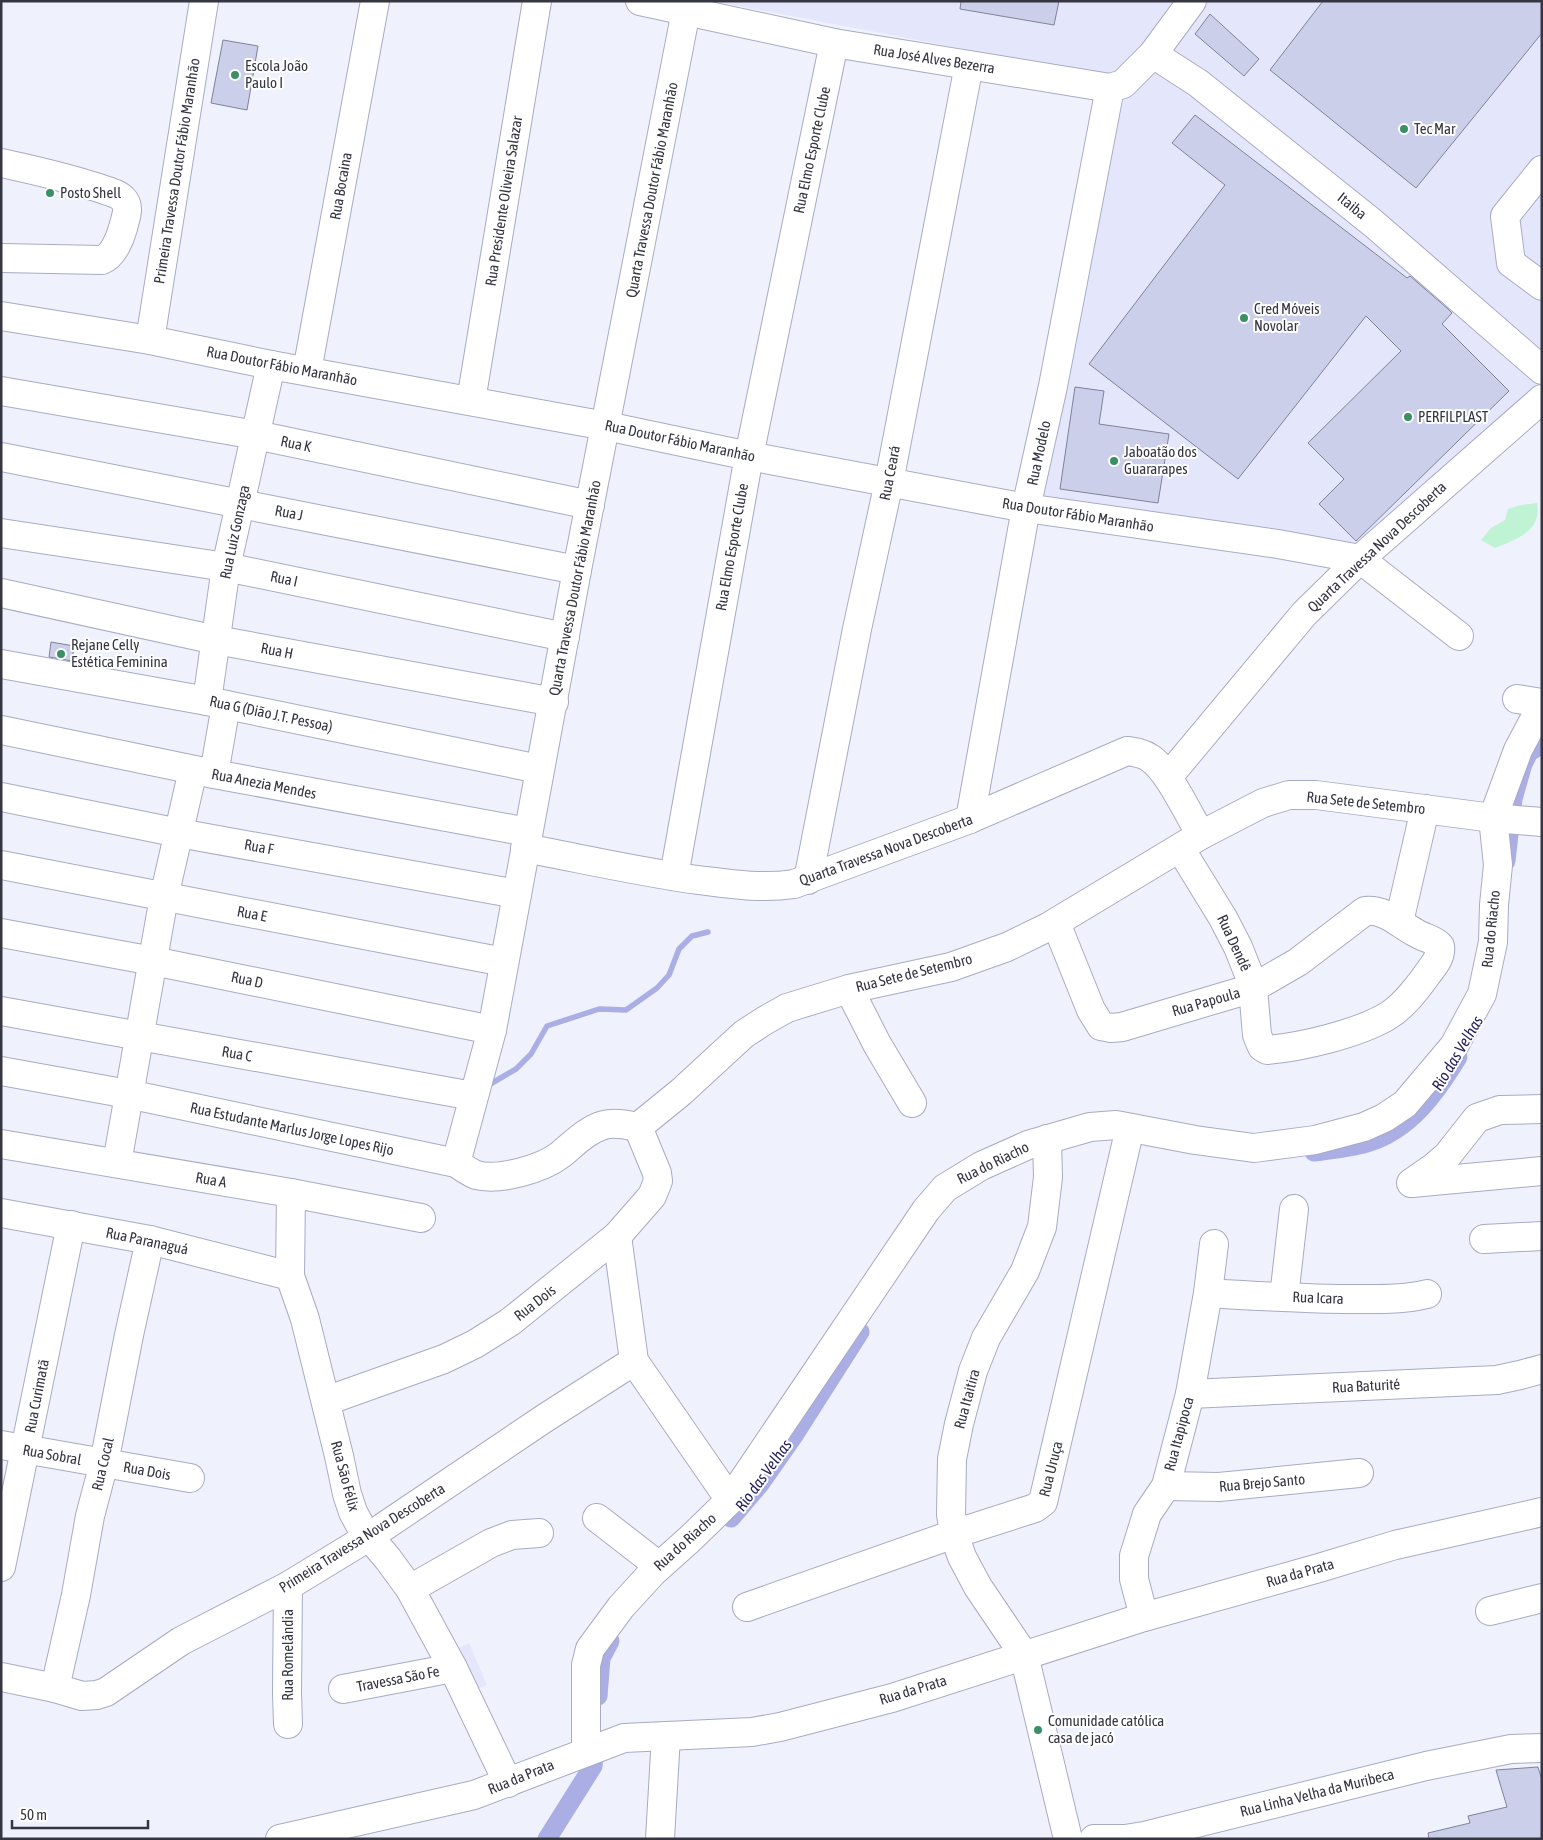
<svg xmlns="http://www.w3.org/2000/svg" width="1543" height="1840" font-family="'Asap Condensed',sans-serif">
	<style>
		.built { fill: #e4e7fc }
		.green { fill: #bff3d3 }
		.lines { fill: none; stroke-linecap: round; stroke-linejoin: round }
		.stream { stroke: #aaaee5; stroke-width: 5.5 }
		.canal { stroke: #aaaee5; stroke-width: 19 }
		.building { fill: #cccfe9; stroke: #7f829a }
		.minor-casing { stroke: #a8abc5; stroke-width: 30 }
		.minor { stroke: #fff; stroke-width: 28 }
		.poi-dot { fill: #3a9064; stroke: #fff; stroke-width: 2 }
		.labels { text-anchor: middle; stroke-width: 4; stroke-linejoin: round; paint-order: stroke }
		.street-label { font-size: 15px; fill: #353641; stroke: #fff }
		.poi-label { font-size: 15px; fill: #353641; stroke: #fff; text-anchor: start }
		.water-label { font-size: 16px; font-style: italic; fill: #241e5d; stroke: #fff }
	</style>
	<rect width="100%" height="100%" fill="#eff1fc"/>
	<g class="built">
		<polygon points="712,1 1542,1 1542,397 1355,555 1030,505 1128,80"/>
		<polygon points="469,1643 487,1685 464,1694 448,1653"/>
	</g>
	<path class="green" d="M1537 503C1542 531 1517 539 1495 548L1481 540 1491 528 1505 520 1508 509 1521 505Z"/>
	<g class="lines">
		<polyline class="stream" points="492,1083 516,1069 531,1054 547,1026 599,1009 626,1010 657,988 669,975 679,949 692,936 708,932"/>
		<g class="canal">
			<polyline points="1506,861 1513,799 1523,764 1529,752 1542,745"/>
			<path d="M1314 1152C1331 1150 1351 1148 1367 1143 1410 1130 1436 1093 1458 1057"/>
			<polyline points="731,1518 760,1484 795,1434 860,1332"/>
			<polyline points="598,1696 601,1658 610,1641"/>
			<polyline points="547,1839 593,1766 596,1741"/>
		</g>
	</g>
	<g class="building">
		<polygon points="961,1 1059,1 1054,25 960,9"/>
		<polygon points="1323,1 1542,1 1542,33 1416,188 1270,70"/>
		<polygon points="1210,14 1259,59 1244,76 1195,34"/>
		<polygon points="223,40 258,46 247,110 211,103"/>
		<polygon points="1195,115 1407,278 1410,276 1448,309 1452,313 1442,324 1509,391 1356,541 1319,504 1344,479 1308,443 1401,351 1366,316 1238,479 1089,364 1225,185 1172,143"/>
		<polygon points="1075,387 1104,391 1099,424 1169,434 1158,503 1060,489"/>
		<polygon points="51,642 74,646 72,661 49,657"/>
		<polygon points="1538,1767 1542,1780 1542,1839 1429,1839 1428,1833 1470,1823 1468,1816 1507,1807 1496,1770"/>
	</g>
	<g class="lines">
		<defs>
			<g id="minor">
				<polyline points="640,1 834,43 1110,88 1123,84 1153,54 1192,1"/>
				<polyline points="1153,54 1198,83 1374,224 1542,370"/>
				<path d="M1 163C34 170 67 178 99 188 106 191 118 193 123 199 131 207 125 219 123 228 120 239 113 256 102 260L1 258"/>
				<polyline points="1542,170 1505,216 1511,263 1542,286"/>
				<polyline points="1,316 150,340 271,365 606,426 749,456 1026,508 1278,544 1360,559 1459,636"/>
				<polyline points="150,340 204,1"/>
				<polyline points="307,371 375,1"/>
				<polyline points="1,391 256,435 590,505"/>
				<polyline points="471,401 537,1"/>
				<polyline points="1,457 577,570"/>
				<polyline points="1,533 226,567 565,637"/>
				<polyline points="1,593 216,640 554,702"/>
				<polyline points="1,664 207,701 539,769"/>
				<polyline points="1517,699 1542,703"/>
				<polyline points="207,701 226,567 271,365"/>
				<polyline points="1,730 214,774 528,832"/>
				<polyline points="214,774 226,705"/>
				<polyline points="1168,777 1304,614 1360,559 1542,399"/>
				<polyline points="1,797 179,833 517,894"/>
				<polyline points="970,819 1026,508 1053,386 1110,88"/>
				<path d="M525 848C583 859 640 872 698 880 730 884 761 889 794 884L970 819 1127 751C1135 752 1143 753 1150 758 1169 771 1188 814 1201 835"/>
				<polyline points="1,865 504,962"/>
				<polyline points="674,876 749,456 834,43"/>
				<polyline points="808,880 857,629 889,482 969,65"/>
				<polyline points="1399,922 1425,809"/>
				<path d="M1056 923 1091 1010 1101 1026 1111 1028 1122 1027 1253 988 1298 962 1365 911C1386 909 1399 924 1416 933 1424 938 1434 939 1440 946 1442 958 1432 967 1426 976 1415 991 1402 1008 1386 1017 1356 1034 1302 1047 1267 1050L1262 1047 1257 1035 1253 988 1248 972 1238 947 1223 918 1180 848"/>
				<polyline points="1,933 153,961 492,1030"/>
				<polyline points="849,989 877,1044 912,1103"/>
				<polyline points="1,1011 473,1096"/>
				<path d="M1 1071 128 1094 456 1163C462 1167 469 1172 476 1175 499 1181 542 1169 560 1155 574 1144 586 1130 604 1125 615 1122 627 1125 638 1127L681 1092 744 1034 764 1021 787 1008 849 989 951 967 1007 947 1048 927 1201 835 1263 803 1289 795H1316L1493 818 1542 822"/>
				<polyline points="1047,1139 1048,1177 1042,1227 1025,1271 986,1338 973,1371 959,1424 952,1459 951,1514 954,1534 962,1557 978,1587 1024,1655 1068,1839"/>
				<polyline points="1,1144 291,1193 421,1218"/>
				<polyline points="117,1163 164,897 193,770"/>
				<polyline points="456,1163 492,1030 577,570 686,11"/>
				<polyline points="1411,1183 1434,1167 1447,1156 1477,1118 1500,1110 1542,1109"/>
				<polyline points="1412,1183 1542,1171"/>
				<polyline points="291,1193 290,1276 305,1319 339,1456 347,1494 353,1512 361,1527 388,1559 410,1589 453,1668 508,1783"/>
				<polyline points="1,1213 150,1240 290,1276"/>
				<polyline points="617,1236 634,1361 730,1500"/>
				<polyline points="1484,1239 1542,1236"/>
				<path d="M1208 1293C1257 1296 1305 1299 1354 1299 1378 1299 1403 1300 1427 1294"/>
				<polyline points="1284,1297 1294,1209"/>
				<polyline points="1190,1394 1497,1380 1520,1375 1542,1369"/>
				<polyline points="326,1401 444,1359 475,1344 510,1322 617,1236 652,1196 658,1181 657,1173 638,1127"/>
				<polyline points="1,1445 190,1478"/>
				<polyline points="1166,1486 1219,1487 1359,1473"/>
				<polyline points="597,1518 659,1566"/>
				<polyline points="1,1567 71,1225"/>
				<polyline points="288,1586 287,1693 288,1724"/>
				<polyline points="410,1589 491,1543 512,1535 539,1533"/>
				<polyline points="747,1607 954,1534 1035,1508 1043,1502 1130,1128"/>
				<polyline points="1490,1611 1542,1598"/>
				<polyline points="1144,1617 1134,1579 1134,1556 1147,1514 1166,1486 1190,1394 1208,1293 1214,1244"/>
				<polyline points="1,1677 55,1688 82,1696 97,1695 106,1692 181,1641 288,1586 370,1536 545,1418 634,1361"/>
				<polyline points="55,1688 76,1595 90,1516 104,1463 129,1335 150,1240"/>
				<polyline points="343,1689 453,1668"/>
				<polyline points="586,1752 586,1665 590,1649 621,1607 653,1572 691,1538 730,1500 926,1210 945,1188 981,1166 1028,1145 1090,1127 1116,1125 1195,1140 1254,1148 1315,1140 1364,1127 1384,1118 1405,1104 1454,1046 1482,994 1493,942 1494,905 1498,865 1493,818 1518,750 1542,705"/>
				<polyline points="280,1839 474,1795 624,1738 752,1732 780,1727 892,1698 1144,1617 1319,1568 1395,1545 1542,1512"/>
				<polyline points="660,1839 666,1736"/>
				<polyline points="1094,1839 1125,1839 1144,1836 1426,1766 1511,1749 1542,1748"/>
			</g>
		</defs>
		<use href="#minor" class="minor-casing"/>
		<use href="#minor" class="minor"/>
	</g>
	<g class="poi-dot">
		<circle cx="235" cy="75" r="5"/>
		<circle cx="1404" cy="129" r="5"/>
		<circle cx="50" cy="193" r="5"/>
		<circle cx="1244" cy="318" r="5"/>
		<circle cx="1408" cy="417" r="5"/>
		<circle cx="1114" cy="461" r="5"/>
		<circle cx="61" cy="654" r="5"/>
		<circle cx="1038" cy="1730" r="5"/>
	</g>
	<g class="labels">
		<g class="street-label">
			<text transform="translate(934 59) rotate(9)" y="5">Rua José Alves Bezerra</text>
			<text transform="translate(812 150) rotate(-78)" y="5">Rua Elmo Esporte Clube</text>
			<text transform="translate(177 171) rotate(-81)" y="5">Primeira Travessa Doutor Fábio Maranhão</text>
			<text transform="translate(341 186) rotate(-80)" y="5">Rua Bocaina</text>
			<text transform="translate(652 190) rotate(-79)" y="5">Quarta Travessa Doutor Fábio Maranhão</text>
			<text transform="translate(504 201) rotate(-81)" y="5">Rua Presidente Oliveira Salazar</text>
			<text transform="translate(1352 206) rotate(39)" y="5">Itaiba</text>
			<text transform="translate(282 366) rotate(11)" y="5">Rua Doutor Fábio Maranhão</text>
			<text transform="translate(680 441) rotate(12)" y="5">Rua Doutor Fábio Maranhão</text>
			<text transform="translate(296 444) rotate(12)" y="5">Rua K</text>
			<text transform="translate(1039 453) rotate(-78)" y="5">Rua Modelo</text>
			<text transform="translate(890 473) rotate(-79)" y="5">Rua Ceará</text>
			<text transform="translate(289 513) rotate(11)" y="5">Rua J</text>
			<text transform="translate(1078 515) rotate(9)" y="5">Rua Doutor Fábio Maranhão</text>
			<text transform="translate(235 532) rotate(-78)" y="5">Rua Luiz Gonzaga</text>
			<text transform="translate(732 547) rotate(-80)" y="5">Rua Elmo Esporte Clube</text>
			<text transform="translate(1377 547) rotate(-43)" y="5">Quarta Travessa Nova Descoberta</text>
			<text transform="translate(284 579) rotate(12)" y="5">Rua I</text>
			<text transform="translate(575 588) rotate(-79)" y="5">Quarta Travessa Doutor Fábio Maranhão</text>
			<text transform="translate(277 651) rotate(11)" y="5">Rua H</text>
			<text transform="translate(271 714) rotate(12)" y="5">Rua G (Dião J.T. Pessoa)</text>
			<text transform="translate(264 784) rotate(11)" y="5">Rua Anezia Mendes</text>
			<text transform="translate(1366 803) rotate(6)" y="5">Rua Sete de Setembro</text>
			<text transform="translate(259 847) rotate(10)" y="5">Rua F</text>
			<text transform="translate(886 850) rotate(-20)" y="5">Quarta Travessa Nova Descoberta</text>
			<text transform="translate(252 914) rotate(11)" y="5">Rua E</text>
			<text transform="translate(1491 929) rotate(-84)" y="5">Rua do Riacho</text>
			<text transform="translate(1234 943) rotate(65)" y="5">Rua Dendê</text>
			<text transform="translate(914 973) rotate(-14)" y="5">Rua Sete de Setembro</text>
			<text transform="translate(247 980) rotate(12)" y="5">Rua D</text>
			<text transform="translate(1206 1002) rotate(-16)" y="5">Rua Papoula</text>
			<text transform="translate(237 1054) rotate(10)" y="5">Rua C</text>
			<text transform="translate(292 1129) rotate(12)" y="5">Rua Estudante Marlus Jorge Lopes Rijo</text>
			<text transform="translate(993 1163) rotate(-26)" y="5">Rua do Riacho</text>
			<text transform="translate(211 1180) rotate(10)" y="5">Rua A</text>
			<text transform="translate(147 1241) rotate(12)" y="5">Rua Paranaguá</text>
			<text transform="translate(1318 1298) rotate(2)" y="5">Rua Icara</text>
			<text transform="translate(535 1303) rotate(-38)" y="5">Rua Dois</text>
			<text transform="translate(1366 1386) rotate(-3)" y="5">Rua Baturité</text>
			<text transform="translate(37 1396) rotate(-79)" y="5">Rua Curimatã</text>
			<text transform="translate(967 1399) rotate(-75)" y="5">Rua Itaitira</text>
			<text transform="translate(1179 1434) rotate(-75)" y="5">Rua Itapipoca</text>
			<text transform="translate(52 1455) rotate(10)" y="5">Rua Sobral</text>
			<text transform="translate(103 1464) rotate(-77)" y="5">Rua Cocal</text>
			<text transform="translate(1051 1469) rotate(-76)" y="5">Rua Uruça</text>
			<text transform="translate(147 1471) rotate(10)" y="5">Rua Dois</text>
			<text transform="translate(345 1476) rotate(75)" y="5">Rua São Félix</text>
			<text transform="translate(1262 1483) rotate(-5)" y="5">Rua Brejo Santo</text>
			<text transform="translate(362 1538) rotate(-32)" y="5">Primeira Travessa Nova Descoberta</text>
			<text transform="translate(685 1542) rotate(-42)" y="5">Rua do Riacho</text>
			<text transform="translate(1300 1573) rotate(-16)" y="5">Rua da Prata</text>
			<text transform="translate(288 1655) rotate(-90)" y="5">Rua Romelândia</text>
			<text transform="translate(398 1679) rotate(-11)" y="5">Travessa São Fe</text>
			<text transform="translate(913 1690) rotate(-17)" y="5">Rua da Prata</text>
			<text transform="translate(521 1777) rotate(-22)" y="5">Rua da Prata</text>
			<text transform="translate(1317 1793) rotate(-14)" y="5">Rua Linha Velha da Muribeca</text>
		</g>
		<g class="poi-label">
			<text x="245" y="71">Escola João<tspan x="245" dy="17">Paulo I</tspan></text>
			<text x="1414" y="134">Tec Mar</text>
			<text x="60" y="198">Posto Shell</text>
			<text x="1254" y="314">Cred Móveis<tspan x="1254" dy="17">Novolar</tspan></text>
			<text x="1418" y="422">PERFILPLAST</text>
			<text x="1124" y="457">Jaboatão dos<tspan x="1124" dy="17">Guararapes</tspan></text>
			<text x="71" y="650">Rejane Celly<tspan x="71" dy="17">Estética Feminina</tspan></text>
			<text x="1048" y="1726">Comunidade católica<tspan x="1048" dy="17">casa de jacó</tspan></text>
		</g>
		<g class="water-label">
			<text transform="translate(1457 1053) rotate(-59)" y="6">Rio das Velhas</text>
			<text transform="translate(763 1475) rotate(-54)" y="6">Rio das Velhas</text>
		</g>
	</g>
	<rect width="1543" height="1840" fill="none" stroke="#353641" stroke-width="5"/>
	<path d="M12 1820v8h136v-8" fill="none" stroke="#353641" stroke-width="2.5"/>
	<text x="20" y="1820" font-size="15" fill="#353641" stroke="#ffffff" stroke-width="4" paint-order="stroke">50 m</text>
</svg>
